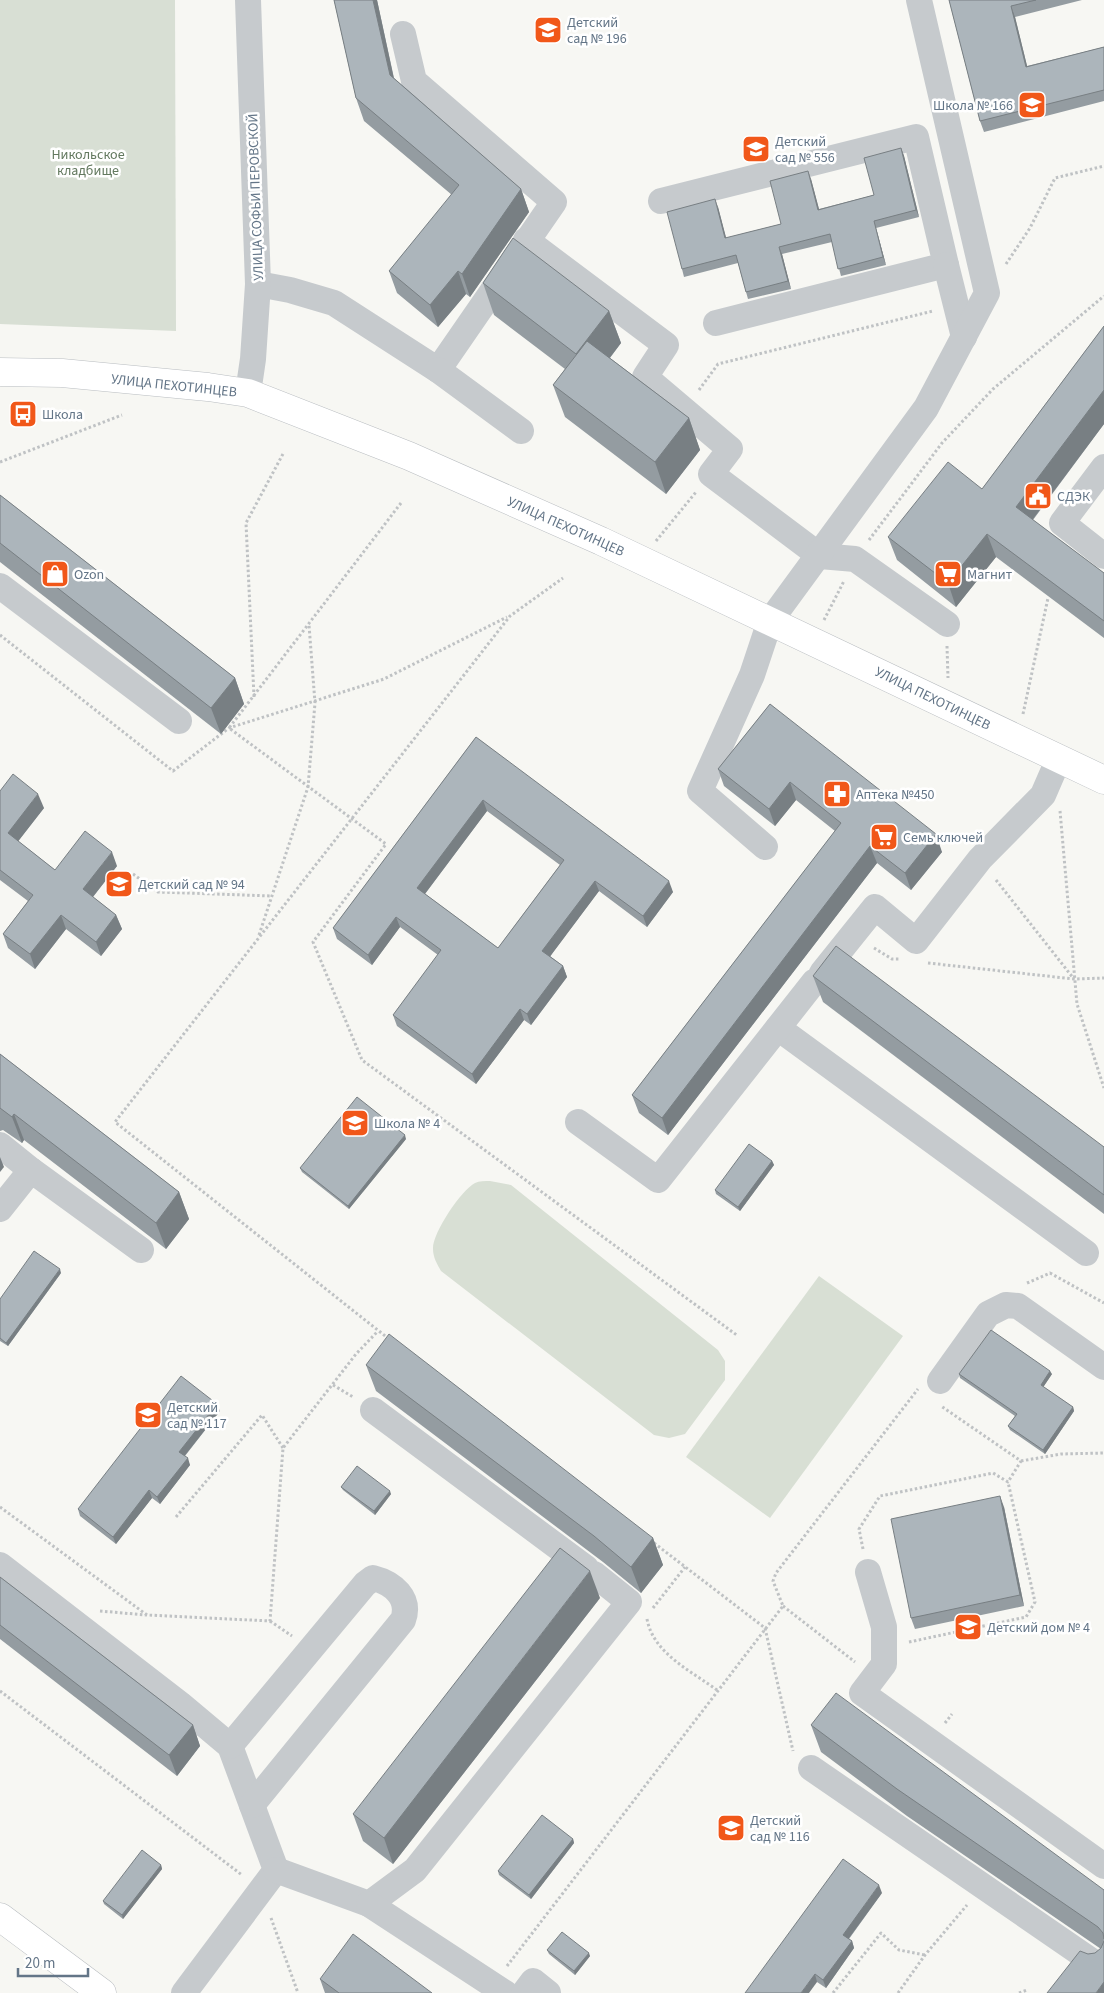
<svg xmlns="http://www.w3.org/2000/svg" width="1104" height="1993" font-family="'Source Sans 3',sans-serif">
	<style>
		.green { fill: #d8dfd4 }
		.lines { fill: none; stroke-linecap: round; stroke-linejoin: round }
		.major-casing { stroke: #b9bdc1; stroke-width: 29 }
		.path { stroke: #bfc2c4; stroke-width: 3; stroke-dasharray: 2.5 2.5; stroke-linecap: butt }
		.minor { stroke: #c6cacd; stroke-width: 26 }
		.major { stroke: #fff; stroke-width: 28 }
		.wall { fill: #949ca1; fill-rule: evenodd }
		.shaded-wall { fill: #787f83 }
		.building { fill: #acb5bb; stroke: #787f83; fill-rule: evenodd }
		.labels { text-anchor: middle; stroke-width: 5; stroke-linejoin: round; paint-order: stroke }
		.poi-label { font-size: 14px; fill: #637587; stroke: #fff; text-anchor: start }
		.park-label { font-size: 14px; fill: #63795f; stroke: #fff }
		.street-label { font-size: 14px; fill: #637587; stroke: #fff }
	</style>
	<rect width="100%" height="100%" fill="#f7f7f3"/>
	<g class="green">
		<polygon points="0,0 175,0 176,331 0,324"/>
		<path d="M490 1181 511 1185 718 1350 725 1361V1380L685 1434 669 1438 654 1435 441 1271C437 1264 433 1257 433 1249 432 1234 461 1190 475 1183 479 1181 485 1181 490 1181Z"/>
		<polygon points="819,1276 903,1336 770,1518 686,1457"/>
	</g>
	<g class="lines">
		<defs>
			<g id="major">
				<polyline points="0,372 62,373 208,387 248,393 409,456 601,541 1104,780"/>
				<polyline points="0,1917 102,1993"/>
			</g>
		</defs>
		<use href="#major" class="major-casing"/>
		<g class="path">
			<polyline points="1006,264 1030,228 1055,178 1104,166"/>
			<polyline points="699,390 718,364 933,311"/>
			<polyline points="0,462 122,415"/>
			<polyline points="401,503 229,728 386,844 313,942 362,1060 738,1336"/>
			<polyline points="869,540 942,443 993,389 1104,296"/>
			<polyline points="656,541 696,492"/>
			<polyline points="824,620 844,581"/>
			<polyline points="0,635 173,771 229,728 384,679 507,617"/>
			<polyline points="947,646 948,678"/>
			<polyline points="254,697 246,523 284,452"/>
			<polyline points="1023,714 1048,598"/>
			<polyline points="1060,811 1077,1004 1104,1088"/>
			<polyline points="133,874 158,892 272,896"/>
			<polyline points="996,880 1074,979"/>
			<polyline points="259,935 308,787 315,703 309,625"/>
			<polyline points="874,948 892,959 900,959"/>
			<polyline points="928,963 1074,979 1104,978"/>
			<polyline points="1027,1283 1050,1273 1104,1303"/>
			<polyline points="389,1339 115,1122 510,616 563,578"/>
			<polyline points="333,1385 353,1397"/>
			<polyline points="1021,1461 1061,1454 1104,1453"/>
			<polyline points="0,1507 147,1615 270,1621 283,1448 356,1354 378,1331"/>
			<polyline points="176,1517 262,1415 283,1448"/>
			<polyline points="654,1543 765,1628 793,1751"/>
			<polyline points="863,1549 859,1529 880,1496 993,1473 1008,1482 1021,1461 941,1406"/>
			<polyline points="783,1606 855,1662"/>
			<polyline points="653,1608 685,1567"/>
			<polyline points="100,1611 146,1615"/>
			<path d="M647 1619C653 1653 691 1671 717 1690"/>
			<polyline points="270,1621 292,1636"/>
			<polyline points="909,1642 1026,1617 1035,1602 1008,1482"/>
			<polyline points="0,1691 242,1875"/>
			<polyline points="945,1723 952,1714"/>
			<polyline points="271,1918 298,1993"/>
			<polyline points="507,1966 783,1606 773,1581 776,1573 918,1389"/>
			<polyline points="833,1993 881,1933 899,1950 925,1955"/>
			<polyline points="898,1993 925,1955 967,1905"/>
			<polyline points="1019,1993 1027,1990"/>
		</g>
		<g class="minor">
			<polyline points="661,201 916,137 946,265 716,323"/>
			<polyline points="526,240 666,345 645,377 730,449 711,474 820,556 855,559 947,624"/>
			<polyline points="946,265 964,337"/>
			<polyline points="258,284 290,290 334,303 438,370 554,202 414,81 403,34"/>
			<polyline points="438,370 521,431"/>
			<polyline points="248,393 253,359 258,284 248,0"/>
			<polyline points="1104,467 1062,523 1104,556"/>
			<polyline points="0,586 179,721"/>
			<polyline points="765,847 700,791 752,675 770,621 926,408 987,293 919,0"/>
			<polyline points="822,973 875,907 916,941 980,859 1043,795 1059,758"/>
			<polyline points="778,1028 1086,1253"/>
			<polyline points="578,1122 658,1180 814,982"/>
			<polyline points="0,1145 31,1170"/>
			<polyline points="0,1209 31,1170 141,1250"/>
			<polyline points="940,1381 988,1314 1006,1305 1018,1306 1104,1367"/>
			<polyline points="373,1410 586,1568"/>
			<polyline points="0,1565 180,1704 230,1746 276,1870 184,1993"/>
			<polyline points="868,1572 884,1627 884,1664 862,1693 1104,1866"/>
			<path d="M230 1746 365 1584 373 1578C393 1583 411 1598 403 1620L252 1805"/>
			<polyline points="811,1768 1099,1966"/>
			<polyline points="276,1870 369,1904 415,1870 629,1602 594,1574"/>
			<polyline points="369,1904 505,1993"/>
			<polyline points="524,1993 533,1981 548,1993"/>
		</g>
		<use href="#major" class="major"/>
	</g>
	<g class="wall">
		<polygon points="334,0 377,0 394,78 521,189 529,212 470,297 466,294 438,327 397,293 389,271 452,195 364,121 356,98"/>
		<polygon points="949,0 1082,0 1015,17 1027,66 1104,47 1104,101 984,132 980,121"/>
		<polygon points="901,148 904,156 919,217 876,228 886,265 841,276 832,242 782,254 791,289 748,299 738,263 684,277 682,269 718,207 726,238 781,224 811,179 819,209 874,195"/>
		<polygon points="483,283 609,311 621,343 610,358 689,418 700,450 666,494 565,417 553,385 565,369 494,315"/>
		<polygon points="1104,326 1104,424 1033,520 1104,573 1104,638 996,557 956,607 897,560 888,537 982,489"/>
		<polygon points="0,495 235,678 244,704 221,734 0,562"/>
		<polygon points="770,704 942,852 911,890 877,863 668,1135 639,1113 632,1095 835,831 796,800 775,826 724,786 718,769"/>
		<path d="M476 737 673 892 647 927 599 891 550 956 563 966 567 977 531 1025 524 1020 476 1084 397 1026 393 1015 438 955 400 927 372 965 337 939 333 928ZM487 811 560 865 498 948 425 894Z"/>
		<polygon points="0,791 44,808 18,841 55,870 117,866 93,897 116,915 122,929 101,956 66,929 35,969 8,948 3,934 28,901 0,880"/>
		<polygon points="813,976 1104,1147 1104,1214 823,1002"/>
		<polygon points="0,1054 179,1192 189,1219 166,1249 24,1140 22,1143 3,1130 0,1131"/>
		<polygon points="406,1139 349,1209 302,1172 300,1168"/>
		<polygon points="772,1161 774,1165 740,1211 716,1194 715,1190"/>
		<polygon points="61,1273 8,1346 0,1341 0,1299"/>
		<polygon points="366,1365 653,1538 663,1565 641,1593 603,1562 376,1391"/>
		<polygon points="959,1374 1052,1374 1043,1387 1073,1407 1074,1411 1045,1454 1010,1430 1008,1426 1015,1416 960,1378"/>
		<polygon points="220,1411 185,1456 190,1465 160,1504 152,1498 116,1544 80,1516 78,1509"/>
		<polygon points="341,1487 391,1494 375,1515 343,1490"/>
		<polygon points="1004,1507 1024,1606 915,1629 911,1618"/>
		<polygon points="0,1577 193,1725 200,1746 177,1776 0,1639"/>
		<polygon points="600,1598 393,1864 363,1841 353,1814"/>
		<polygon points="811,1725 1104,1890 1104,1993 1088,1954 1095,1953 1101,1949 907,1816 821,1752"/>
		<polygon points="573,1839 574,1843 531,1899 499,1875 498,1871"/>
		<polygon points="161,1865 162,1869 123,1919 104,1904 103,1901"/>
		<polygon points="882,1893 849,1939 852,1941 854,1948 826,1988 817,1982 745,1993"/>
		<polygon points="547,1950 590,1956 575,1975 549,1954"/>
		<polygon points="320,1979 432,1993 325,1993"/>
	</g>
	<g class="shaded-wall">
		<polygon points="373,0 377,0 398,98 390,75"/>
		<polygon points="1011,6 1015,17 1030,78 1026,67"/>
		<polygon points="901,148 904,156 919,217 916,210"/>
		<polygon points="808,171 811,179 821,217 818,210"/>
		<polygon points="521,189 529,212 470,297 462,274"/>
		<polygon points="715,199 718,207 728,245 725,238"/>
		<polygon points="874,221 876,228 886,265 883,257"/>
		<polygon points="779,247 782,254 791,289 788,281"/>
		<polygon points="458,271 466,294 438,327 430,305"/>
		<polygon points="609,311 621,343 588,386 576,354"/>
		<polygon points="1104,390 1104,424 1024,531 1016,507"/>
		<polygon points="689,418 700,450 666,494 655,462"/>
		<polygon points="987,534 996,557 956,607 948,583"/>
		<polygon points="235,678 244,704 221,734 211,708"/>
		<polygon points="790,782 796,800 775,826 769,809"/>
		<polygon points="38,794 44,808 13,848 8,833"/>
		<polygon points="483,800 487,811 421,899 417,888"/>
		<polygon points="936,834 942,852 911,890 905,873"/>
		<polygon points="870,846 877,863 668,1135 662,1118"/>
		<polygon points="112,852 117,866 88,903 83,889"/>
		<polygon points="595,881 599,891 546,962 542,951"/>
		<polygon points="669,881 673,892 647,927 643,916"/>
		<polygon points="61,915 66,929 35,969 30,954"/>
		<polygon points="116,915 122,929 101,956 96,942"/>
		<polygon points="396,917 400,927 372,965 368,955"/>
		<polygon points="563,966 567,977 531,1025 527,1014"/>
		<polygon points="520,1009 524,1020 476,1084 472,1074"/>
		<polygon points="14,1114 24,1140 22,1143 12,1117"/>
		<polygon points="405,1135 406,1139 349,1209 348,1206"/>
		<polygon points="0,1157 4,1167 0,1172"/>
		<polygon points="772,1161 774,1165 740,1211 738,1207"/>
		<polygon points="179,1192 189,1219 166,1249 156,1223"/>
		<polygon points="60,1269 61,1273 8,1346 6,1343"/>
		<polygon points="1050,1371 1052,1374 1042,1389 1041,1385"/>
		<polygon points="217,1404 220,1411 182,1459 179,1452"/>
		<polygon points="1073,1407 1074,1411 1045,1454 1043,1450"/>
		<polygon points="188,1458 190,1465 160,1504 157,1497"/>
		<polygon points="149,1490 152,1498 116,1544 113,1537"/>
		<polygon points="390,1491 391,1494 375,1515 374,1511"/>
		<polygon points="1000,1496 1004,1507 1024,1606 1020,1595"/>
		<polygon points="653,1538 663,1565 641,1593 631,1567"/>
		<polygon points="590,1571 600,1598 393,1864 384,1838"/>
		<polygon points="193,1725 200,1746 177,1776 169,1755"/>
		<polygon points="573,1839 574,1843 531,1899 529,1895"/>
		<polygon points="161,1865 162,1869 123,1919 122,1915"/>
		<polygon points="879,1885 882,1893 846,1942 843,1935"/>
		<polygon points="852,1941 854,1948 826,1988 823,1980"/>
		<polygon points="589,1953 590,1956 575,1975 574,1971"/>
		<polygon points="815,1974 817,1982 809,1993 801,1993"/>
		<polygon points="1104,1982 1104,1993 1096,1993"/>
	</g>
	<g class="building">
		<polygon points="334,0 373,0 390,75 521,189 462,274 458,271 430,305 389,271 459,185 356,98"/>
		<polygon points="949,0 1036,0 1011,6 1026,67 1104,47 1104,90 980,121"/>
		<polygon points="901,148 916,210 874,221 883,257 838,269 830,234 779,247 788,281 746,292 736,255 682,269 667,212 715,199 725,238 781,224 770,181 808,171 818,210 874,195 864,158"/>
		<polygon points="513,238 609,311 576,354 483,283"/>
		<polygon points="1104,326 1104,390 1016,507 1104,573 1104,621 987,534 948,583 888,537 948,462 982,489"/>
		<polygon points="587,341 689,418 655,462 553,385"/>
		<polygon points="0,495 235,678 211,708 0,543"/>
		<polygon points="770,704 936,834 905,873 870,846 662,1118 632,1095 841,823 790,782 769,809 718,769"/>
		<path d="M476 737 669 881 643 916 595 881 542 951 563 966 527 1014 520 1009 472 1074 393 1015 441 950 396 917 368 955 333 928ZM483 800 564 860 498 948 417 888Z"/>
		<polygon points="13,774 38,794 8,833 55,870 85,831 112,852 83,889 116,915 96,942 61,915 30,954 3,934 33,895 0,870 0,791"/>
		<polygon points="836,946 1104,1147 1104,1195 813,976"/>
		<polygon points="0,1054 179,1192 156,1223 14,1114 12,1117 0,1108"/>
		<polygon points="357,1097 405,1135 348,1206 300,1168"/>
		<polygon points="749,1144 772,1161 738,1207 715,1190"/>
		<polygon points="34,1251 60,1269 6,1343 0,1338 0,1299"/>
		<polygon points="991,1330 1050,1371 1041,1385 1073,1407 1043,1450 1008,1426 1017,1414 959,1374"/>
		<polygon points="389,1334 653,1538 631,1567 594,1536 366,1365"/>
		<polygon points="181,1376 217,1404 179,1452 188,1458 157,1497 149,1490 113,1537 78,1509"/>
		<polygon points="357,1466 390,1491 374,1511 341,1487"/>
		<polygon points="1000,1496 1020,1595 911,1618 891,1519"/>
		<polygon points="560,1548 590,1571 384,1838 353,1814"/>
		<polygon points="0,1577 193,1725 169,1755 0,1625"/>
		<polygon points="836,1693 1104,1890 1104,1939 1103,1933 1098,1927 897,1789 811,1725"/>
		<polygon points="542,1815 573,1839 529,1895 498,1871"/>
		<polygon points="142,1850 161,1865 122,1915 103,1901"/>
		<polygon points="843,1859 879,1885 843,1935 852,1941 823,1980 815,1974 801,1993 745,1993"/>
		<polygon points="562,1932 589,1953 574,1971 547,1950"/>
		<polygon points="353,1934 432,1993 339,1993 320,1979"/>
		<polygon points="1104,1941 1104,1982 1096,1993 1047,1993 1080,1951 1088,1954 1095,1953 1101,1948"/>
	</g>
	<defs>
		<symbol id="school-square" viewBox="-11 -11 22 22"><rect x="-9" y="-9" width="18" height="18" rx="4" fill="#f15719" stroke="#fff"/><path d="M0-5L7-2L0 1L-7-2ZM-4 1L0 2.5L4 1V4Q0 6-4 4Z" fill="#fff"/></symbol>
		<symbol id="bus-square" viewBox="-11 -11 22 22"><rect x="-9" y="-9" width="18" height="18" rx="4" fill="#f15719" stroke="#fff"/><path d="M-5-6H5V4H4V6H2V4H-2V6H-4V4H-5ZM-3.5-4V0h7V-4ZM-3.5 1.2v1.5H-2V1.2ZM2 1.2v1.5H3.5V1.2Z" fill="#fff"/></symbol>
		<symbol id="civic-square" viewBox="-11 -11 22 22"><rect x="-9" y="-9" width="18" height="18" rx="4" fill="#f15719" stroke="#fff"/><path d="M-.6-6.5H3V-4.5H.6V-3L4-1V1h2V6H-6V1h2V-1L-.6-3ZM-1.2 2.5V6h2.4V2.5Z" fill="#fff"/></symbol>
		<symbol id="shop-square" viewBox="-11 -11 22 22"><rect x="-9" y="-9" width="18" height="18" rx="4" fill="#f15719" stroke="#fff"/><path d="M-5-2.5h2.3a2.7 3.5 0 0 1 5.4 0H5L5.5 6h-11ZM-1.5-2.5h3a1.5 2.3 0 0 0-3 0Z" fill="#fff"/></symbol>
		<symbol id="supermarket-square" viewBox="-11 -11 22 22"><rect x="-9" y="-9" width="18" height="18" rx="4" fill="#f15719" stroke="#fff"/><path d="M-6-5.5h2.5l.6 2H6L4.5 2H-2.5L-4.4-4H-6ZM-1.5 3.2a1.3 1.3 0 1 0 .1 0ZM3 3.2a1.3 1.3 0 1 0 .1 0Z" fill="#fff"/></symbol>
		<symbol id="pharmacy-square" viewBox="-11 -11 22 22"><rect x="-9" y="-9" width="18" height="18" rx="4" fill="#f15719" stroke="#fff"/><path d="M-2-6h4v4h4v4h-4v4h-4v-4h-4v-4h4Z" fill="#fff"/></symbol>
	</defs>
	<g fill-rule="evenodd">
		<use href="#school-square" x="532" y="14" width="32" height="32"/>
		<use href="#school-square" x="1016" y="89" width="32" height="32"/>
		<use href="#school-square" x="740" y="133" width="32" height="32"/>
		<use href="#bus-square" x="7" y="398" width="32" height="32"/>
		<use href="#civic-square" x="1022" y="480" width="32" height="32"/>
		<use href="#shop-square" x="39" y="558" width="32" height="32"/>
		<use href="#supermarket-square" x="932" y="558" width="32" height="32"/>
		<use href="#pharmacy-square" x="821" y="778" width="32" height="32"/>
		<use href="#supermarket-square" x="868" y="821" width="32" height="32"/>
		<use href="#school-square" x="103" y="868" width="32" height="32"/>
		<use href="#school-square" x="339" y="1107" width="32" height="32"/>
		<use href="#school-square" x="132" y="1399" width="32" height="32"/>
		<use href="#school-square" x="952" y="1611" width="32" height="32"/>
		<use href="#school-square" x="715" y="1812" width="32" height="32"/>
	</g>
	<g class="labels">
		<g class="poi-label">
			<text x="567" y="27">Детский<tspan x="567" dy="16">сад № 196</tspan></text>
			<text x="1013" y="110" text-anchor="end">Школа № 166</text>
			<text x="775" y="146">Детский<tspan x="775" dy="16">сад № 556</tspan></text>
			<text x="42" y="419">Школа</text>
			<text x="1057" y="501">СДЭК</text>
			<text x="74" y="579">Ozon</text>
			<text x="967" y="579">Магнит</text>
			<text x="856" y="799">Аптека №450</text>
			<text x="903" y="842">Семь ключей</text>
			<text x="138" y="889">Детский сад № 94</text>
			<text x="374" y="1128">Школа № 4</text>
			<text x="167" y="1412">Детский<tspan x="167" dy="16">сад № 117</tspan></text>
			<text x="987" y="1632">Детский дом № 4</text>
			<text x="750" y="1825">Детский<tspan x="750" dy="16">сад № 116</tspan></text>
		</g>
		<g class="park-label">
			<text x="88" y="159">Никольское<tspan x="88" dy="16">кладбище</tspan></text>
		</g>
		<g class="street-label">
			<text transform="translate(255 197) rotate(-92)" y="5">УЛИЦА СОФЬИ ПЕРОВСКОЙ</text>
			<text transform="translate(174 385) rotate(6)" y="5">УЛИЦА ПЕХОТИНЦЕВ</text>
			<text transform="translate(566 526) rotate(24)" y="5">УЛИЦА ПЕХОТИНЦЕВ</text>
			<text transform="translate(933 698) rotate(26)" y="5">УЛИЦА ПЕХОТИНЦЕВ</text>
		</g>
	</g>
	<path d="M18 1968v8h70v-8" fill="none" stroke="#637587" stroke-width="2.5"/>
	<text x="25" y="1968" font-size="15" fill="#637587" stroke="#ffffff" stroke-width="4" paint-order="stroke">20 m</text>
</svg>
